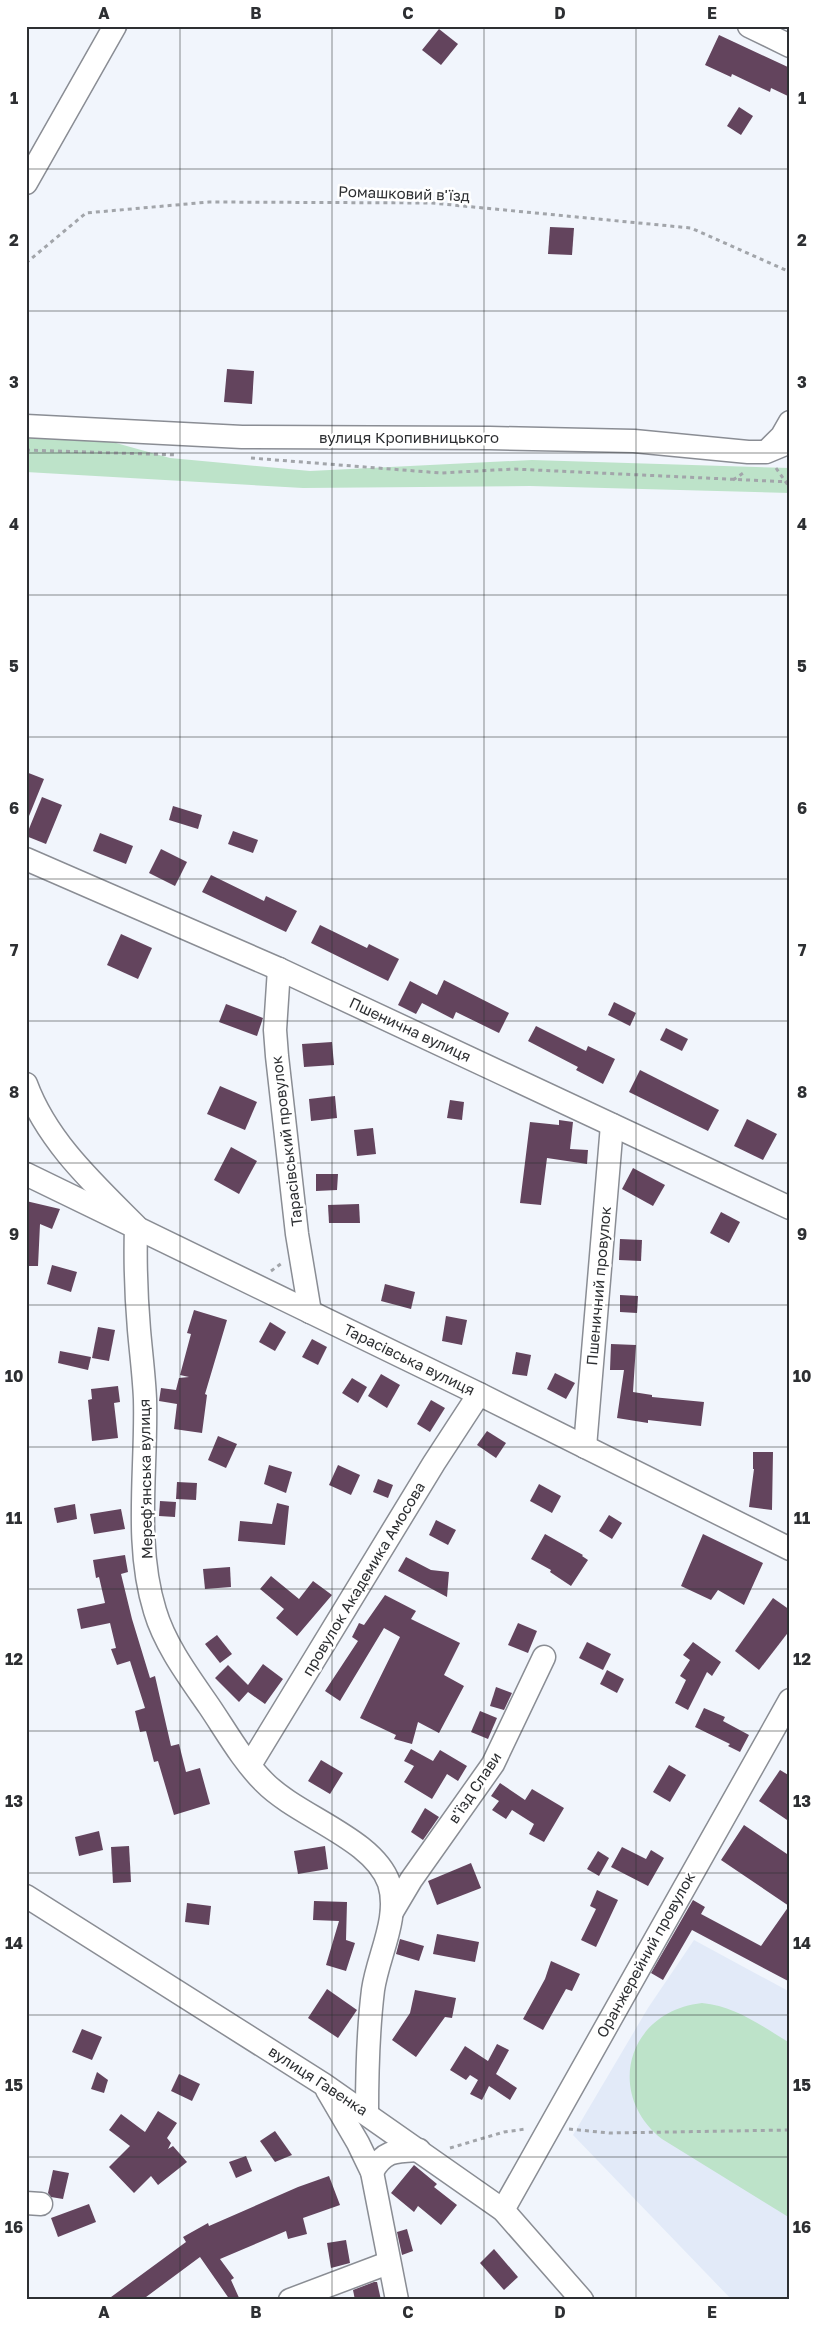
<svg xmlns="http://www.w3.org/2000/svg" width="816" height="2326" font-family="'Golos Text',sans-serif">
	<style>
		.built { fill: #e2eaf8 }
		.green { fill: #bde3c9 }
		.building { fill: #63445d }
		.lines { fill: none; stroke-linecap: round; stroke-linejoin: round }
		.minor-casing { stroke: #8a8d94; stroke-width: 25 }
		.path { stroke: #a2a5aa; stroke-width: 3; stroke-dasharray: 4 4; stroke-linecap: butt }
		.minor { stroke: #fff; stroke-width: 22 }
		.grid { fill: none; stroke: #2d2f32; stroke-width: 1; stroke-opacity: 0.55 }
		.labels { text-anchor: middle; stroke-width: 5; stroke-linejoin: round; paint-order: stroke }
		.street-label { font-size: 15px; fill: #2d2f32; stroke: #fff }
		.neatline { fill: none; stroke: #2d2f32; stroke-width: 2 }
		.grid-label { font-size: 16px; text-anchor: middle; font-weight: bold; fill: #2d2f32 }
	</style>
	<rect width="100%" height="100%" fill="#f1f5fc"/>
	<polygon class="built" points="694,1940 790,1992 790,2300 732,2300 573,2135 648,2008"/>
	<g class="green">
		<polygon points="26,436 98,438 170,458 310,471 532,460 790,468 790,493 530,486 303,488 26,472"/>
		<path d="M702 2003C736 2006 761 2026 790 2043V2218L662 2139C604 2093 628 2011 702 2003Z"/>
	</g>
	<g class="building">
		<polygon points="439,29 458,44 441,65 422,50"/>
		<polygon points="719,35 790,68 790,97 771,88 770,92 732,74 731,77 705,65"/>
		<polygon points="739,107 753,116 741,135 727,126"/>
		<polygon points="550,227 574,228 572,255 548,254"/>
		<polygon points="227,369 254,371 252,404 224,402"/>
		<polygon points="26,772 44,779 27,821 26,821"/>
		<polygon points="42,797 62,805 46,844 26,836"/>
		<polygon points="173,806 202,815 198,829 169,820"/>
		<polygon points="233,831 258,840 253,853 228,844"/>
		<polygon points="100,833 133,846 126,864 93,851"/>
		<polygon points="161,849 187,862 175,886 149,873"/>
		<polygon points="211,875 264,901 266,896 297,911 286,932 202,892"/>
		<polygon points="320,925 367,948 369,944 399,959 388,981 311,943"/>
		<polygon points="121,934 152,948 138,979 107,965"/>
		<polygon points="444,980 509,1013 499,1033 456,1012 453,1019 422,1003 416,1014 398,1005 410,981 437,995"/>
		<polygon points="614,1002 636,1013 630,1026 608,1015"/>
		<polygon points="226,1004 263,1018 257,1036 219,1022"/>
		<polygon points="536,1026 586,1051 588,1046 615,1059 603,1084 576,1070 578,1067 528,1041"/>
		<polygon points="666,1028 688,1039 682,1051 660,1040"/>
		<polygon points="332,1042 334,1065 304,1067 302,1044"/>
		<polygon points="640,1070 719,1110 708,1131 629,1092"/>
		<polygon points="220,1086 257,1102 245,1130 207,1114"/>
		<polygon points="335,1096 337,1118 311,1121 309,1099"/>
		<polygon points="450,1100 464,1102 462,1120 447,1118"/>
		<polygon points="747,1119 777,1134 763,1160 734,1146"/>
		<polygon points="559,1120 573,1122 570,1149 588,1150 587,1164 547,1158 541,1205 520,1203 530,1122 559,1125"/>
		<polygon points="373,1128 376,1154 357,1156 354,1130"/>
		<polygon points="231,1147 257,1161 239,1194 214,1180"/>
		<polygon points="633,1168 665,1185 653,1206 622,1189"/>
		<polygon points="316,1174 338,1174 337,1190 316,1191"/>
		<polygon points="26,1201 60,1209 52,1229 40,1224 38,1266 26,1266"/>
		<polygon points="359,1204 360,1223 329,1223 328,1205"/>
		<polygon points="721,1212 740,1222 729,1243 710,1233"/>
		<polygon points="620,1239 642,1240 641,1261 619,1260"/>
		<polygon points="52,1265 77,1272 71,1292 47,1284"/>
		<polygon points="385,1284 415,1292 411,1309 381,1301"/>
		<polygon points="620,1295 638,1296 637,1313 620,1312"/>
		<polygon points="194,1310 227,1320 205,1394 207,1395 202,1433 174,1429 177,1404 159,1401 161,1388 176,1390 179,1378 189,1377 180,1375 191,1334 187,1333"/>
		<polygon points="446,1316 467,1320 462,1345 442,1341"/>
		<polygon points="270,1322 286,1332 275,1351 259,1342"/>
		<polygon points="98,1327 115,1330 109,1361 92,1358"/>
		<polygon points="312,1339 327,1347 318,1365 302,1357"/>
		<polygon points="611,1344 636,1345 633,1392 652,1395 652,1397 704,1402 701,1426 648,1420 648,1423 617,1418 624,1370 610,1370"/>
		<polygon points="60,1351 91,1357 88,1370 58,1363"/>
		<polygon points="516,1352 531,1355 527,1376 512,1374"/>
		<polygon points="555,1373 575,1383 566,1399 547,1389"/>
		<polygon points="381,1374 400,1385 387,1408 368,1396"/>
		<polygon points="352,1378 367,1387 358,1403 342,1393"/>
		<polygon points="118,1386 120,1402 114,1403 118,1438 92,1441 88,1400 92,1399 91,1389"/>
		<polygon points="431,1400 445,1408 430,1432 417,1424"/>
		<polygon points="487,1431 506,1443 496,1458 477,1445"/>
		<polygon points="218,1436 237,1444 226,1468 208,1460"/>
		<polygon points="753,1452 773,1452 772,1510 749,1507 754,1469 753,1469"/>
		<polygon points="269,1465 292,1472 286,1493 264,1484"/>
		<polygon points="338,1465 360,1475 351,1495 329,1485"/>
		<polygon points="378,1479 393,1485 388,1498 373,1492"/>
		<polygon points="177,1482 197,1483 196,1500 176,1499"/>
		<polygon points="539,1484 561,1496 552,1513 530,1501"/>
		<polygon points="160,1501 176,1502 175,1517 159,1516"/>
		<polygon points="277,1503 289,1506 285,1545 238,1541 240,1521 272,1524"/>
		<polygon points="75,1504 77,1519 57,1523 54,1508"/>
		<polygon points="121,1509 125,1529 94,1534 90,1514"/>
		<polygon points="609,1515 622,1523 612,1539 599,1531"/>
		<polygon points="436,1520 456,1530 448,1545 429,1535"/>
		<polygon points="545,1534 583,1555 582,1556 588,1560 571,1586 550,1572 551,1570 531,1559"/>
		<polygon points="703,1534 763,1563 744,1605 718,1590 711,1600 681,1586"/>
		<polygon points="125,1555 128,1572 121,1574 132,1619 150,1678 155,1676 171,1746 179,1744 186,1772 200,1768 210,1804 174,1815 158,1761 154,1762 146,1731 140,1732 135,1711 145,1708 130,1661 117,1665 111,1649 116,1648 110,1623 81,1629 77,1609 105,1603 99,1577 96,1578 93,1560"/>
		<polygon points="406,1557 431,1570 449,1572 447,1597 398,1571"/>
		<polygon points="230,1567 231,1587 205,1589 203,1569"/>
		<polygon points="271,1576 299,1599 313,1581 332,1595 297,1636 276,1618 284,1609 260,1589"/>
		<polygon points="385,1595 416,1611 411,1619 460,1643 444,1675 464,1686 439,1733 418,1722 412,1744 394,1739 396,1735 360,1718 400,1637 384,1628 340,1701 325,1691 358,1641 352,1637 359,1623 364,1625"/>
		<polygon points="773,1598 790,1610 790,1630 759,1670 735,1651"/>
		<polygon points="518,1623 537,1631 528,1653 508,1645"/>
		<polygon points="217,1635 232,1654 220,1663 205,1644"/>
		<polygon points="587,1642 611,1654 603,1670 579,1658"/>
		<polygon points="693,1642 721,1662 712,1676 707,1672 688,1710 675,1703 686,1680 680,1676 690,1660 683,1655"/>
		<polygon points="263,1664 283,1679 265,1704 248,1692 239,1702 215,1678 228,1665 248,1685"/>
		<polygon points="607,1670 624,1679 617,1693 600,1684"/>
		<polygon points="496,1687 512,1693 504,1710 490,1706"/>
		<polygon points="704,1708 725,1717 723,1721 749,1735 740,1752 728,1746 730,1744 695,1727"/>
		<polygon points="480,1711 497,1718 488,1739 471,1732"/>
		<polygon points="411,1749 433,1761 440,1750 467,1766 458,1781 447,1774 432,1799 404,1782 414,1766 404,1761"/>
		<polygon points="321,1760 343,1773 330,1794 308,1781"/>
		<polygon points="669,1765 686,1775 670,1802 653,1792"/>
		<polygon points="780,1770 790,1776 790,1822 759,1801"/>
		<polygon points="500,1783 525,1800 532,1789 564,1808 544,1842 529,1834 534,1824 512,1810 506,1819 492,1810 499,1801 491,1796"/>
		<polygon points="425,1808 439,1817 423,1840 411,1832"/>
		<polygon points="744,1825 790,1856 790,1982 692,1930 663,1980 651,1973 693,1900 705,1907 701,1914 761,1946 789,1906 721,1860"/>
		<polygon points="99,1831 103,1850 79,1856 75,1837"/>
		<polygon points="129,1846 131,1882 113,1883 111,1847"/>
		<polygon points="325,1846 328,1869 298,1874 294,1851"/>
		<polygon points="622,1847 646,1859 651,1850 664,1858 648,1886 611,1867"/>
		<polygon points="598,1851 609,1858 599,1876 587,1869"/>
		<polygon points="471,1863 481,1888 437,1905 428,1881"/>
		<polygon points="597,1890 618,1900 596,1947 581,1940 596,1909 590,1906"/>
		<polygon points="314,1901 347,1902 346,1940 355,1943 346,1971 326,1965 339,1921 313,1920"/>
		<polygon points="187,1903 211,1906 209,1925 185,1922"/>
		<polygon points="437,1934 479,1942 475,1962 433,1954"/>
		<polygon points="400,1939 424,1946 419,1961 396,1954"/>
		<polygon points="551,1961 580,1974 572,1991 566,1989 543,2030 523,2019 545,1979"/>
		<polygon points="327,1989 357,2010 338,2038 308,2018"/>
		<polygon points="415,1990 456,1998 452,2018 445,2017 416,2057 392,2040 410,2013"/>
		<polygon points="82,2029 102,2037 92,2060 72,2052"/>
		<polygon points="497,2044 509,2050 496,2074 517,2088 510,2100 489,2086 482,2100 470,2094 478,2080 470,2075 466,2080 450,2070 465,2046 488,2061"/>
		<polygon points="97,2072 108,2080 104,2093 91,2089"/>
		<polygon points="179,2074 200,2084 192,2101 171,2091"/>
		<polygon points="158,2111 177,2123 167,2138 171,2143 168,2149 173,2146 187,2162 158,2185 151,2176 134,2193 109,2167 130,2146 109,2130 121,2114 145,2132"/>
		<polygon points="275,2131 292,2155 275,2162 260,2141"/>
		<polygon points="246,2156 252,2171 236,2178 229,2162"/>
		<polygon points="414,2165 437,2184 434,2187 457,2205 441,2225 418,2206 414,2212 391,2193"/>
		<polygon points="53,2170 69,2173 63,2199 51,2197 48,2193"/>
		<polygon points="329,2176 340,2205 303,2218 307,2234 288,2239 286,2231 220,2259 234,2278 231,2280 240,2300 230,2300 200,2257 142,2300 107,2300 186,2242 183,2237 208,2223 209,2226 298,2187"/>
		<polygon points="89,2204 96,2222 58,2237 51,2218"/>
		<polygon points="407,2229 413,2251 402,2255 397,2232"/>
		<polygon points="346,2240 350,2263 331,2268 327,2243"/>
		<polygon points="494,2249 518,2277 504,2290 480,2263"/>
		<polygon points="374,2282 377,2282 381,2300 355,2300 353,2290"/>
	</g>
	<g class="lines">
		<defs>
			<g id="minor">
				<polyline points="749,26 790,46"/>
				<polyline points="26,183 115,26"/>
				<polyline points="26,426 242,437 490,438 634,441 748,452 766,452 790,442"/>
				<polyline points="768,450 782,436 790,422"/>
				<polyline points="26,859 279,969 790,1208"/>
				<polyline points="279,969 275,1030 277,1056 297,1234 310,1312"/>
				<path d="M26 1084C47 1141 93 1183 136 1226 135 1261 136 1295 139 1330 141 1353 144 1376 145 1399 147 1469 134 1544 155 1611 165 1645 189 1677 209 1706 226 1731 242 1760 264 1782 298 1817 373 1838 389 1883 400 1918 378 1955 373 1990 368 2031 367 2072 367 2113"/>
				<polyline points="26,1174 479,1394 790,1549"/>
				<polyline points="585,1447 612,1125"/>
				<polyline points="250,1765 434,1463 479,1394"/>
				<polyline points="26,1896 323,2084 503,2210 582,2300"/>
				<polyline points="392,1912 411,1880 493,1764 544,1657"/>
				<polyline points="327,2090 358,2143 372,2172 397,2300"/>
				<path d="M372 2172C384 2150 396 2151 419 2150"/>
				<polyline points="26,2203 41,2204"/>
				<polyline points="503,2210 790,1700"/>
				<polyline points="290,2300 388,2263"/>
			</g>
		</defs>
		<use href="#minor" class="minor-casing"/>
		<g class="path">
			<polyline points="26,263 86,213 209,202 432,203 691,228 790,272"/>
			<polyline points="26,450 178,455"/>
			<polyline points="251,458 441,473 514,469 790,482"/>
			<polyline points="776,468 790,488"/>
			<polyline points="733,480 746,471"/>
			<polyline points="271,1271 282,1263"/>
			<polyline points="569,2129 609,2133 790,2130"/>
			<polyline points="450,2148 504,2132 526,2129"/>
		</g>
		<use href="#minor" class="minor"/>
	</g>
	<path class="grid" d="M180 26V2300M332 26V2300M484 26V2300M636 26V2300M26 169H790M26 311H790M26 453H790M26 595H790M26 737H790M26 879H790M26 1021H790M26 1163H790M26 1305H790M26 1447H790M26 1589H790M26 1731H790M26 1873H790M26 2015H790M26 2157H790"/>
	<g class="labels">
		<g class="street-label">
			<text transform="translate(404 194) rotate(2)" y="5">Ромашковий в'їзд</text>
			<text x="409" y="443">вулиця Кропивницького</text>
			<text transform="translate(410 1030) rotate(25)" y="5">Пшенична вулиця</text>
			<text transform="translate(287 1141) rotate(-97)" y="5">Тарасівський провулок</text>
			<text transform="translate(599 1286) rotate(-85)" y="5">Пшеничний провулок</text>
			<text transform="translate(409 1360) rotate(26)" y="5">Тарасівська вулиця</text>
			<text transform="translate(146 1479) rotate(-91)" y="5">Мереф'янська вулиця</text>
			<text transform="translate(364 1579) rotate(-59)" y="5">провулок Академика Амосова</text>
			<text transform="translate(475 1788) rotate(-56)" y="5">в'їзд Слави</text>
			<text transform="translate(646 1955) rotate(-61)" y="5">Оранжерейний провулок</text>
			<text transform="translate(318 2081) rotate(33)" y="5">вулиця Гавенка</text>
		</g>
	</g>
	<rect width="816" height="2326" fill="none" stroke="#ffffff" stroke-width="55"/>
	<rect x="28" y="28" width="760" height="2270" class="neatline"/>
	<g class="grid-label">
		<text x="104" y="19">A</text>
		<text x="256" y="19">B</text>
		<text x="408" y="19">C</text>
		<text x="560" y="19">D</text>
		<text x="712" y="19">E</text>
		<text x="14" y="104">1</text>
		<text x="802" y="104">1</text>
		<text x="14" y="246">2</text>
		<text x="802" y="246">2</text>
		<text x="14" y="388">3</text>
		<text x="802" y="388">3</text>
		<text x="14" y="530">4</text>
		<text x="802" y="530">4</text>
		<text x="14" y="672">5</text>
		<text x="802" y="672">5</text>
		<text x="14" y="814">6</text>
		<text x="802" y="814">6</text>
		<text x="14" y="956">7</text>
		<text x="802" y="956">7</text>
		<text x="14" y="1098">8</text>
		<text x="802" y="1098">8</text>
		<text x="14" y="1240">9</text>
		<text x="802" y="1240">9</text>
		<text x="14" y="1382">10</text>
		<text x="802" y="1382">10</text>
		<text x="14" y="1524">11</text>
		<text x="802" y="1524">11</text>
		<text x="14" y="1665">12</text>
		<text x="802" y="1665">12</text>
		<text x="14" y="1807">13</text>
		<text x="802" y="1807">13</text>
		<text x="14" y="1949">14</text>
		<text x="802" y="1949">14</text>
		<text x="14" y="2091">15</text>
		<text x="802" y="2091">15</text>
		<text x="14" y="2233">16</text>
		<text x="802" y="2233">16</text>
		<text x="104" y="2318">A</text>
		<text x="256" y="2318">B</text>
		<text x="408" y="2318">C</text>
		<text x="560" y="2318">D</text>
		<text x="712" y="2318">E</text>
	</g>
</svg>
